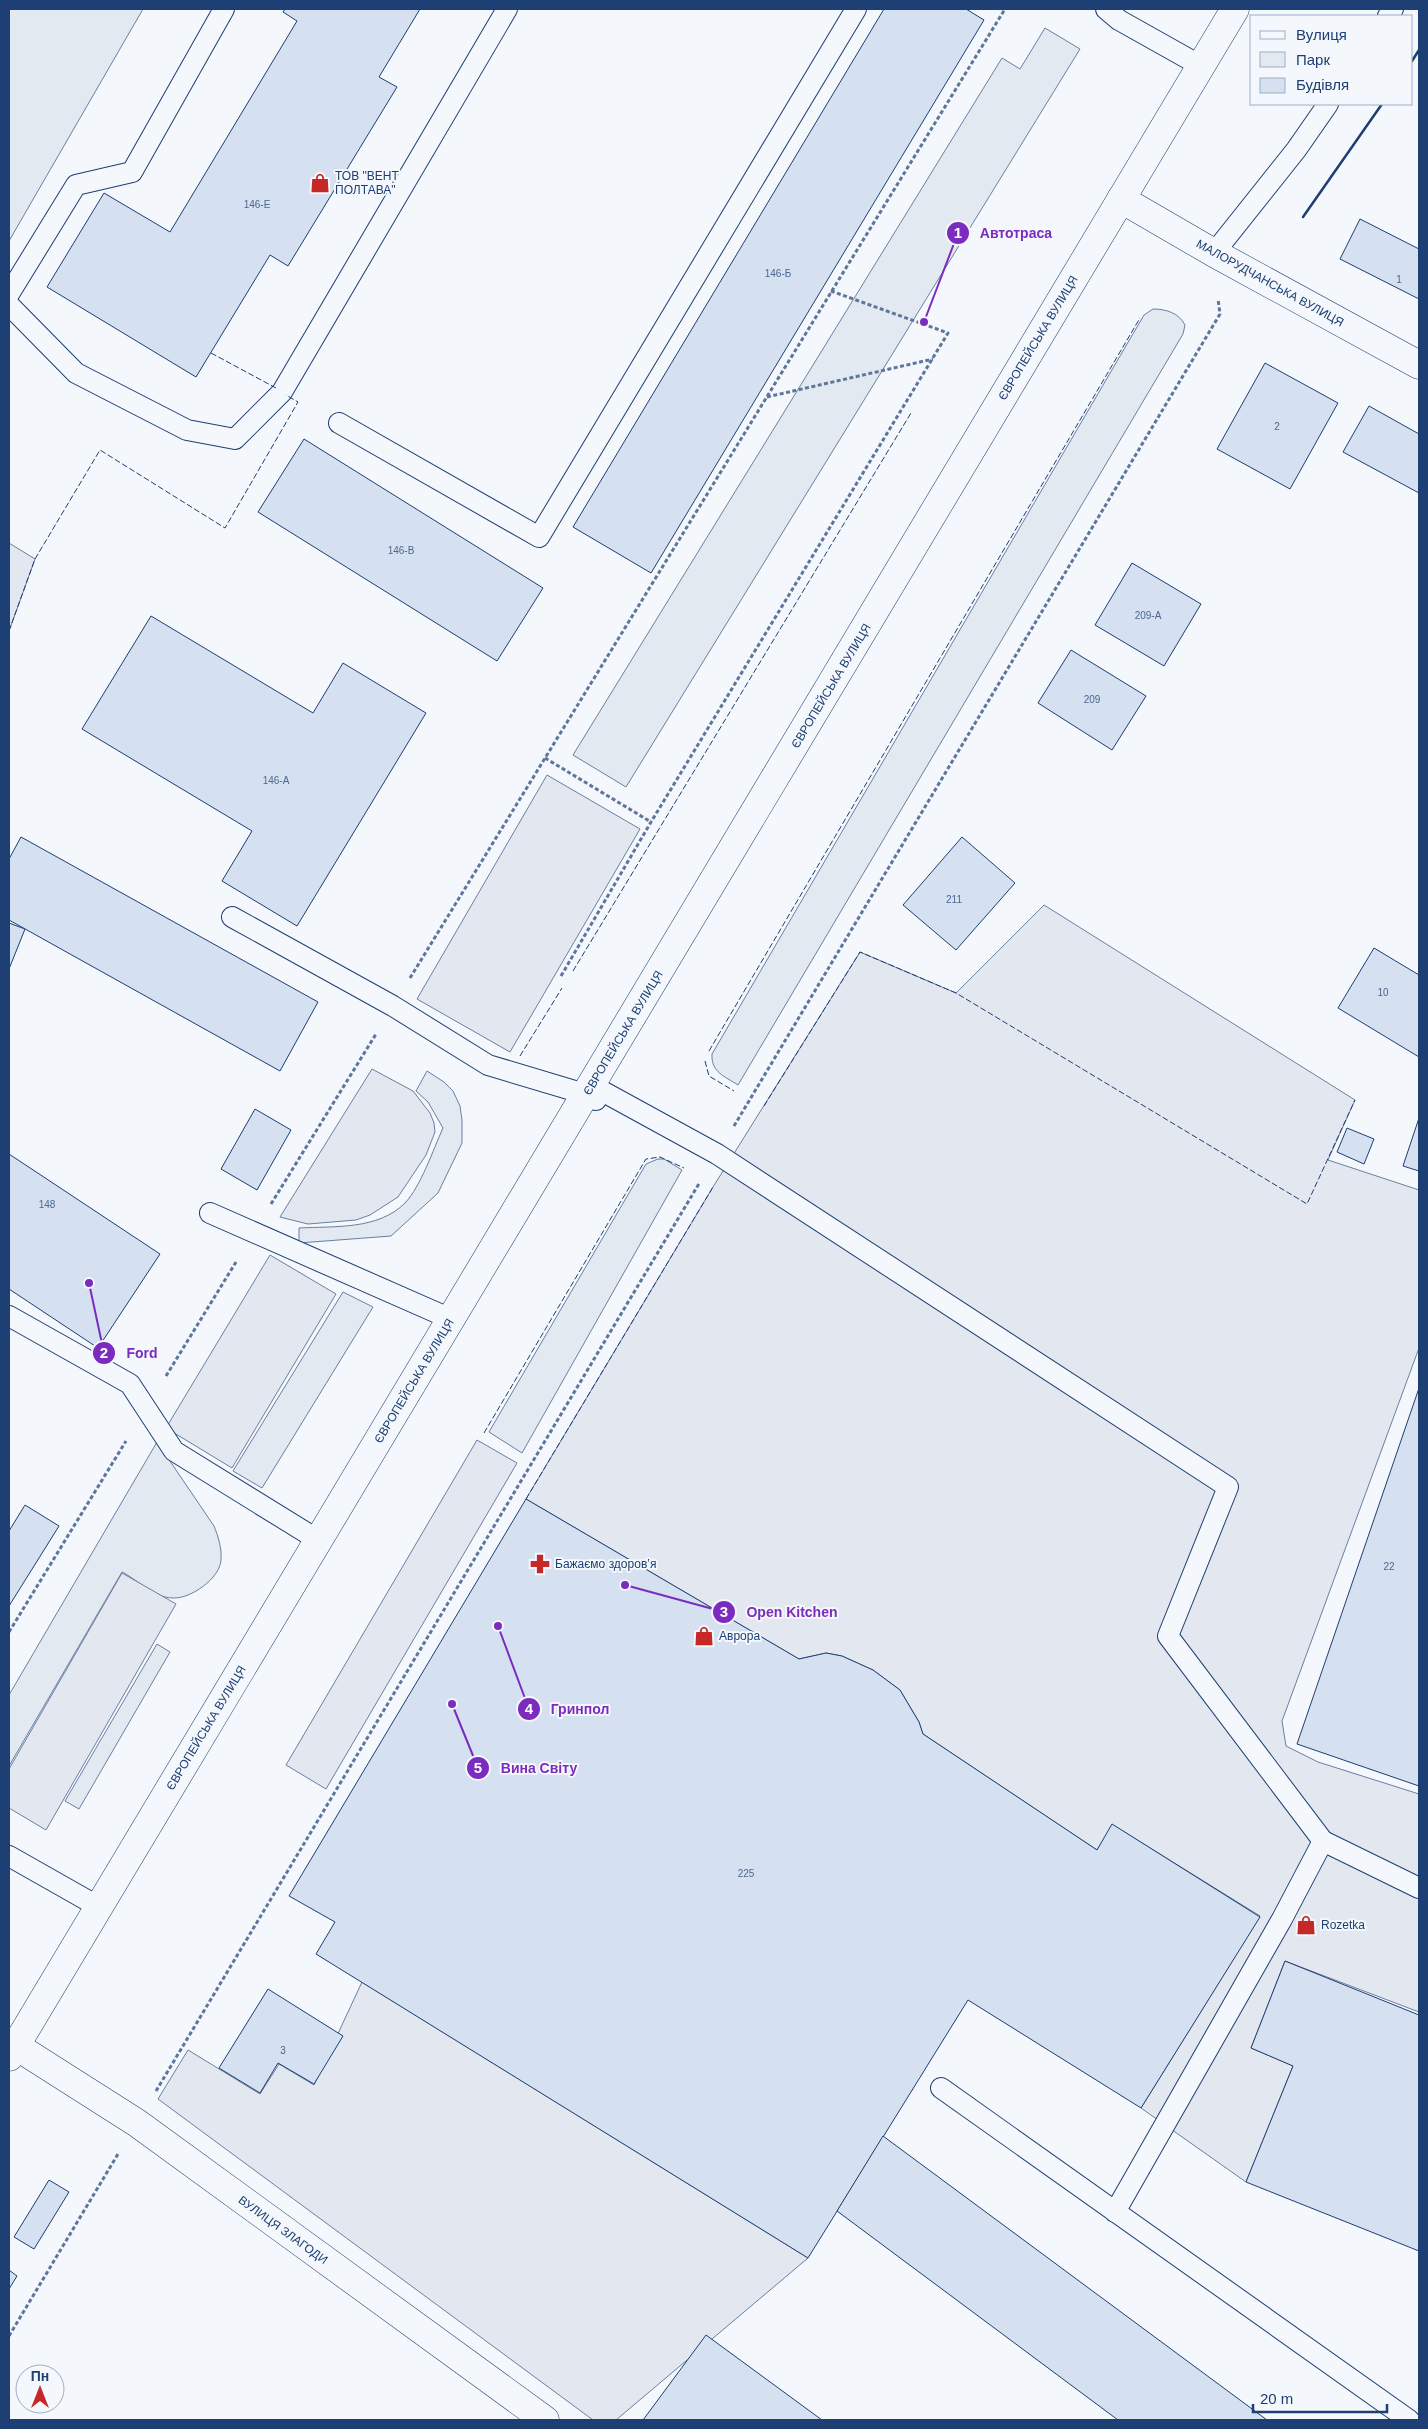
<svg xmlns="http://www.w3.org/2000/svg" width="1428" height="2429" font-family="Arial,sans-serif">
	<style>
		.green { fill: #e3e9f0; stroke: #687fa3 }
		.parking { fill: #e3e8f0; stroke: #687fa3 }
		.building { fill: #d5e0f0; stroke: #1d3f73 }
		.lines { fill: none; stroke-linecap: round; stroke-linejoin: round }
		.service-casing { stroke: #1d3f73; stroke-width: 22 }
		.minor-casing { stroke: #1d3f73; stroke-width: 29 }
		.trunk-casing { stroke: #1d3f73; stroke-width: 29 }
		.path { stroke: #5e769c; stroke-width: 3; stroke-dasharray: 4 2.5; stroke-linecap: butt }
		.service { stroke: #f4f7fb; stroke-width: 20 }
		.minor { stroke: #f4f7fb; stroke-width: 28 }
		.trunk { stroke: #f4f7fb; stroke-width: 28 }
		.fence { stroke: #1d3f73; stroke-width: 1; stroke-dasharray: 6 2.5; stroke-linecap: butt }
		.wall { stroke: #1d3f73; stroke-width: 2.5 }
		.labels { text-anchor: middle; stroke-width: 4; stroke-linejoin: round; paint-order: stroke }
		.number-label { font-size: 10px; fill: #4b6792 }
		.poi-label { font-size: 12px; fill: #1d3f73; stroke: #f4f7fb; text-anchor: start }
		.street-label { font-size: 12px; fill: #1d3f73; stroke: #f4f7fb }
		.leader { fill: none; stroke: #7b2cbf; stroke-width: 2 }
		.callout-dot { fill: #7b2cbf; stroke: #f4f7fb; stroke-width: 2 }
		.mark-label { font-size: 15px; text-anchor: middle; font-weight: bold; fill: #fff }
		.callout-label { font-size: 14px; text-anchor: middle; font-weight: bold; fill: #7b2cbf; stroke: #f4f7fb; stroke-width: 4; stroke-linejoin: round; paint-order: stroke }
	</style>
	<rect width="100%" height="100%" fill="#f4f7fb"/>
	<g class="green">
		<polygon points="9,9 143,9 9,241"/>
		<polygon points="1045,28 1080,49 626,787 573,755 1002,58 1020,69"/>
		<path d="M1153 309C1166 309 1179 313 1185 325L1183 334 738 1085C724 1076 711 1072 712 1054L1144 315Z"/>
		<path d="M427 1071 444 1082 453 1091 460 1106 462 1120V1143L438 1193 391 1236 299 1243V1228C335 1226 378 1230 405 1203 421 1186 433 1150 443 1128L428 1102 416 1091Z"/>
		<polygon points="658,1159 664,1159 682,1170 522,1453 489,1432 646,1164"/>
		<polygon points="343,1292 373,1307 262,1488 233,1471"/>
		<path d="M157 1442 214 1526C218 1536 222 1548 221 1560 220 1578 191 1599 173 1598 154 1598 138 1580 122 1572L9 1766V1695Z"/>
		<polygon points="157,1644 170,1652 79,1809 65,1801"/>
	</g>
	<g class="parking">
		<polygon points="9,543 35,559 9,631"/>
		<polygon points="547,775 640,829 510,1052 417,999"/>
		<polygon points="1044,905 1355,1100 1328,1160 1419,1190 1419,1348 1282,1721 1286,1746 1318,1762 1419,1794 1419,2012 1285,1961 1251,2048 1293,2066 1246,2182 1141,2108 1260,1916 1113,1825 1097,1850 923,1734 919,1722 900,1690 873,1670 842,1656 826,1653 799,1659 526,1499 713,1187 860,952 956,993"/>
		<polygon points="372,1069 413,1091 430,1113 434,1123 435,1132 426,1155 398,1197 370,1215 356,1220 308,1224 280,1217"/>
		<polygon points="270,1255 336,1294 232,1468 166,1428"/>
		<polygon points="477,1440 517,1463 326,1789 286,1765"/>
		<polygon points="122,1573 176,1604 46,1830 9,1808 9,1769"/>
		<polygon points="362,1982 808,2258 616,2420 593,2420 158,2099 188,2050 260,2094 279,2064 314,2085"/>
	</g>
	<g class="building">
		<polygon points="285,9 420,9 379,77 397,87 288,266 270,255 196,377 47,287 104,193 170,232 297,21 283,12"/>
		<polygon points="884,9 966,9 984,20 651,573 573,527"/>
		<polygon points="1360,219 1419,249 1419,299 1340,259"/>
		<polygon points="1265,363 1338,403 1290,489 1217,449"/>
		<polygon points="1369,406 1419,434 1419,493 1343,452"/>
		<polygon points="304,439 543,588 497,661 258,512"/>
		<polygon points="1132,563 1201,604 1164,666 1095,625"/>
		<polygon points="151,616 313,713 343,663 426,713 297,926 222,881 252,831 82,729"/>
		<polygon points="1071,650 1146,696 1112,750 1038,703"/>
		<polygon points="21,837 318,1002 280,1071 9,920 9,859"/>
		<polygon points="962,837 1015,883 956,950 903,905"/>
		<polygon points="9,923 25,929 9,969"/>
		<polygon points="1374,948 1419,975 1419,1057 1338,1008"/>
		<polygon points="255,1109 291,1130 257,1190 221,1169"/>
		<polygon points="1419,1118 1419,1171 1403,1166"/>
		<polygon points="1347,1128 1374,1139 1364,1164 1337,1152"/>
		<polygon points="9,1154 160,1254 98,1348 9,1289"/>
		<polygon points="1419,1388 1419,1786 1297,1744"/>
		<polygon points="526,1499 799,1659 826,1653 842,1656 873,1670 900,1690 919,1722 923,1734 1097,1850 1112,1824 1260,1917 1141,2108 968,2000 808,2258 316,1954 335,1922 289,1896"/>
		<polygon points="25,1505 59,1526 9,1606 9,1531"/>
		<polygon points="1285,1961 1419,2015 1419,2251 1246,2182 1293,2066 1251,2048"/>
		<polygon points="268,1989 343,2036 314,2084 278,2063 260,2093 219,2068"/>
		<polygon points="883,2136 1267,2420 1118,2420 837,2211"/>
		<polygon points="49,2180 69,2192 34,2249 14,2237"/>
		<polygon points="9,2270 17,2276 9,2289"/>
		<polygon points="706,2335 822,2420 643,2420"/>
	</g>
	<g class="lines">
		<defs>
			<g id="service">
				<polyline points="1106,9 1119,20 1201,66"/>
				<polyline points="1388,16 1393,9"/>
				<polyline points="1214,253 1296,150 1328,104"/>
				<polyline points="9,294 76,185 132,172 224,9"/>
				<polyline points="9,305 76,373 187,430 235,439 282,392 507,9"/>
				<polyline points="339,423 539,537 856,9"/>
				<polyline points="232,917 393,1006 488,1065 585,1094 596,1100"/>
				<polyline points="591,1085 717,1154 1228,1487 1168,1636 1323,1841"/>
				<polyline points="210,1213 451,1319"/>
				<polyline points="9,1316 130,1384 174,1451 318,1540"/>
				<polyline points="9,1856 99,1907"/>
				<polyline points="941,2088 1409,2420"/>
				<polyline points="1115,2212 1282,1919 1323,1841 1419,1888"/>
			</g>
			<g id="minor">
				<polyline points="1121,199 1214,253 1419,365"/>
				<polyline points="16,2046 137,2123 545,2420"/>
			</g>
			<polyline id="trunk" points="9,2057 1235,9"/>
		</defs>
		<use href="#service" class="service-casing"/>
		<use href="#minor" class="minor-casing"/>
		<use href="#trunk" class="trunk-casing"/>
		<g class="path">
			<polyline points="767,397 933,359"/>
			<polyline points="545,758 651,822"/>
			<polyline points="561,976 651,822 948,333 831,291"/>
			<polyline points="410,978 1005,9"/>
			<polyline points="734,1126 1220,314 1218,299"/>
			<polyline points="271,1204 376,1034"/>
			<polyline points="166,1376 236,1262"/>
			<polyline points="9,1632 126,1441"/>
			<polyline points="156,2091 700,1182"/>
			<polyline points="9,2336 118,2154"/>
		</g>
		<use href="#service" class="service"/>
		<use href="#minor" class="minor"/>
		<use href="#trunk" class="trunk"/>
		<g class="fence">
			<polyline points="211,353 276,388"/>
			<polyline points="9,631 35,559 100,450 225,528 298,402 286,395"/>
			<polyline points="573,971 911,413"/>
			<polyline points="709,1051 1140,318"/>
			<polyline points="520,1056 562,988"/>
			<polyline points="705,1061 709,1076 734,1091"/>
			<polyline points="764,1106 860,952 956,993 1307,1204 1355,1100"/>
			<polyline points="484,1433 643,1164 646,1159 660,1157 684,1168"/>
			<polyline points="526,1499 713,1187"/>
		</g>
		<g class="wall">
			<polyline points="1412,61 1419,50"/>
			<polyline points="1303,217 1382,104"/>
		</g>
	</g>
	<defs>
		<symbol id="shop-bare" viewBox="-9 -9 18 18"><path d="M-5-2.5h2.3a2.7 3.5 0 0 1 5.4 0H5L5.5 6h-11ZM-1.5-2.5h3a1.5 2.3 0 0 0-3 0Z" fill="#c62828" stroke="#f4f7fb" stroke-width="2.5" paint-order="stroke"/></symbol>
		<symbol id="pharmacy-bare" viewBox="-9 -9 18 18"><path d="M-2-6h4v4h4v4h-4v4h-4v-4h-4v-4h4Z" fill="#c62828" stroke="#f4f7fb" stroke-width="2.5" paint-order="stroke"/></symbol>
	</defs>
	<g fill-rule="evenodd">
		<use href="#shop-bare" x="306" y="169" width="28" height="28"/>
		<use href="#pharmacy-bare" x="526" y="1550" width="28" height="28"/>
		<use href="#shop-bare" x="690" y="1622" width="28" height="28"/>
		<use href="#shop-bare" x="1292" y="1911" width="28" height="28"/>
	</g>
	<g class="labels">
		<g class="number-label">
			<text x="257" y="208">146-Е</text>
			<text x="778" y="277">146-Б</text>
			<text x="1399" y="283">1</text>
			<text x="1277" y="430">2</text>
			<text x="401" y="554">146-В</text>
			<text x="1148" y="619">209-А</text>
			<text x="1092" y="703">209</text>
			<text x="276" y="784">146-А</text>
			<text x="954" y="903">211</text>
			<text x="1383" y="996">10</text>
			<text x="47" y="1208">148</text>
			<text x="1389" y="1570">22</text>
			<text x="746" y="1877">225</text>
			<text x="283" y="2054">3</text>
		</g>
		<g class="poi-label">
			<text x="335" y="180">ТОВ "ВЕНТ<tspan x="335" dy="14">ПОЛТАВА"</tspan></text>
			<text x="555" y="1568">Бажаємо здоровʼя</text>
			<text x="719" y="1640">Аврора</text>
			<text x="1321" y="1929">Rozetka</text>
		</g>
		<g class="street-label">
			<text transform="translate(1270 283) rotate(29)" y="4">МАЛОРУДЧАНСЬКА ВУЛИЦЯ</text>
			<text transform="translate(1038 338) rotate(-59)" y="4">ЄВРОПЕЙСЬКА ВУЛИЦЯ</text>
			<text transform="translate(831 686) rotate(-59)" y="4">ЄВРОПЕЙСЬКА ВУЛИЦЯ</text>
			<text transform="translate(623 1033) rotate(-59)" y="4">ЄВРОПЕЙСЬКА ВУЛИЦЯ</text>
			<text transform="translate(414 1381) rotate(-59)" y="4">ЄВРОПЕЙСЬКА ВУЛИЦЯ</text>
			<text transform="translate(206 1728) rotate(-59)" y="4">ЄВРОПЕЙСЬКА ВУЛИЦЯ</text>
			<text transform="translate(283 2230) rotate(36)" y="4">ВУЛИЦЯ ЗЛАГОДИ</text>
		</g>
	</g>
	<path class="leader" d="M924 322L958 233M89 1283L104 1353M625 1585L724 1612M498 1626L529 1709M452 1704L478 1768"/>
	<g class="callout-dot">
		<circle cx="924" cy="322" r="5"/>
		<circle cx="89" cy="1283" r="5"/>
		<circle cx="625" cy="1585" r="5"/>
		<circle cx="498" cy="1626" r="5"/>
		<circle cx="452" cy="1704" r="5"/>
		<circle cx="958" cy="233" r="12"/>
		<circle cx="104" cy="1353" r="12"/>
		<circle cx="724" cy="1612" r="12"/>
		<circle cx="529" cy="1709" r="12"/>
		<circle cx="478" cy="1768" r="12"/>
	</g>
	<g class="mark-label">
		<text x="958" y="238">1</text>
		<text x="104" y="1358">2</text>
		<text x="724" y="1617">3</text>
		<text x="529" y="1714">4</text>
		<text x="478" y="1773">5</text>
	</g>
	<g class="callout-label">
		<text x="1016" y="238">Автотраса</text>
		<text x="142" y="1358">Ford</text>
		<text x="792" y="1617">Open Kitchen</text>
		<text x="580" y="1714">Гринпол</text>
		<text x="539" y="1773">Вина Світу</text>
	</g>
	<rect width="1428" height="2429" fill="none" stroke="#1d3f73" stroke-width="20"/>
	<rect x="1250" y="15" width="162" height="90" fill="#f4f7fb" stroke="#9eadc5"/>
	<rect x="1260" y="31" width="25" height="8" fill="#f4f7fb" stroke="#9eadc5"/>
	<text x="1296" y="40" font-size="15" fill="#1d3f73">Вулиця</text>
	<rect x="1260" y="52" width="25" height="15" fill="#e3e9f0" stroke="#9eadc5"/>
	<text x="1296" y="65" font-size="15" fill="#1d3f73">Парк</text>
	<rect x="1260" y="78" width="25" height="15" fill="#d5e0f0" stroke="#9eadc5"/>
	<text x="1296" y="90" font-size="15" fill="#1d3f73">Будівля</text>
	<g transform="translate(40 2389)"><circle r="24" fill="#f4f7fb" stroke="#9eadc5"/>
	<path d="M0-4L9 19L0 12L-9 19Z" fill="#c62828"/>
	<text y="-8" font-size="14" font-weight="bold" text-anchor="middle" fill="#1d3f73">Пн</text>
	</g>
	<path d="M1253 2404v8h134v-8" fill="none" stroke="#1d3f73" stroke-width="2.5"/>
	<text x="1260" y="2404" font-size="15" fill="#1d3f73" stroke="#f4f7fb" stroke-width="4" paint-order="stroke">20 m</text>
</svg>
